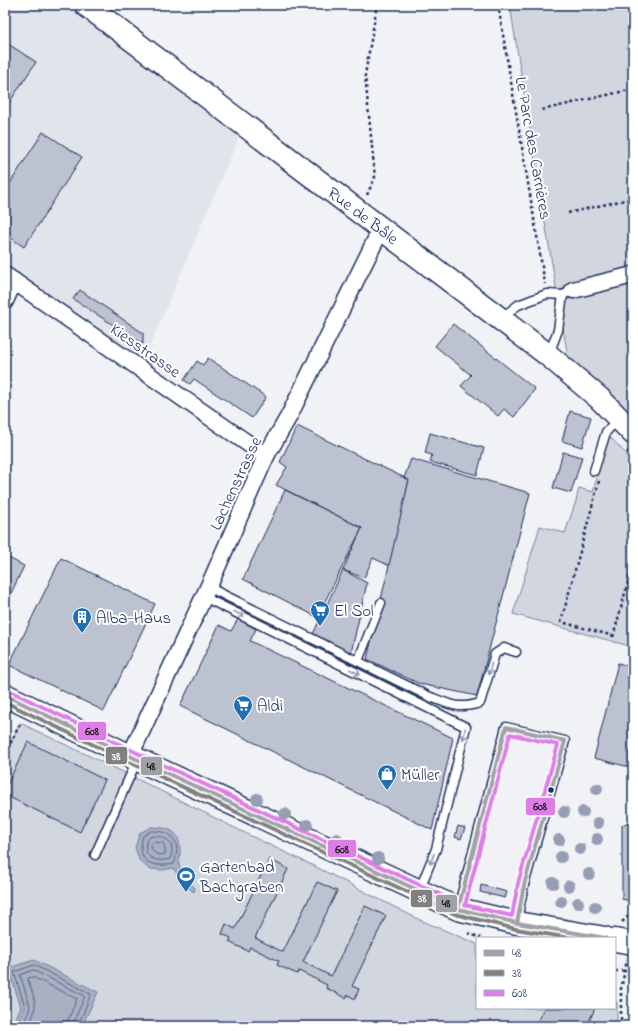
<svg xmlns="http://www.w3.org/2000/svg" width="638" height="1031" font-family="'Indie Flower',sans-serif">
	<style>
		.built { fill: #e1e4ea }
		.green { fill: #d2d6df; stroke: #76829e }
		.water { fill: #a8b0c2; stroke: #707c9a }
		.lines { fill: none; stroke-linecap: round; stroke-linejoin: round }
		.shore { stroke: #536386; stroke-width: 1 }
		.building { fill: #bcc2d0; stroke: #1b2f5e }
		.lane-casing { stroke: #1b2f5e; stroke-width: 11 }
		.street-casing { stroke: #1b2f5e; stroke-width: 19 }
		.secondary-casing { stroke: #1b2f5e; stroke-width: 25 }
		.path { stroke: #1b2f5e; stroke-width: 2.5; stroke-dasharray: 3 3; stroke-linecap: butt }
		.lane { stroke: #fff; stroke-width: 8 }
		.street { stroke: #fff; stroke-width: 16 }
		.secondary { stroke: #fff; stroke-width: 22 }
		.bus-1-casing { stroke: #fff; stroke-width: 7 }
		.bus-2-casing { stroke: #fff; stroke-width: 7 }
		.bus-3-casing { stroke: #fff; stroke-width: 7 }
		.bus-1 { stroke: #9fa1a6; stroke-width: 4 }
		.bus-2 { stroke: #808080; stroke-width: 4 }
		.bus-3 { stroke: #dd7ee7; stroke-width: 4 }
		.tree { fill: #959eb4 }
		.oneway { stroke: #8d97ae }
		.bus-dot { fill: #1b2f5e; stroke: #fff; stroke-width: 1.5 }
		.labels { text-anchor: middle; stroke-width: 4; stroke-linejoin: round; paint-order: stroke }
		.street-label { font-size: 17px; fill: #1b2f5e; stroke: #fff }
		.poi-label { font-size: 17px; fill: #1b2f5e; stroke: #fff; text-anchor: start }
		.line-badge { stroke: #fff; stroke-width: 1.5 }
		.badge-label { font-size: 11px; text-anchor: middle; font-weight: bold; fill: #fff }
		.pale-badge-label { font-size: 11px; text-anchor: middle; font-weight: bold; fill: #111 }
	</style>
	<rect width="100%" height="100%" fill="#f1f2f5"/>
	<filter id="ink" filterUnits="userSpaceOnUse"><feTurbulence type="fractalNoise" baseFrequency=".025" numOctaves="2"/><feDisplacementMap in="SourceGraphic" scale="8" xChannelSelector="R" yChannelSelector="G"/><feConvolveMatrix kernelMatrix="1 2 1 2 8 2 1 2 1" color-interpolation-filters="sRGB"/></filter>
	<g filter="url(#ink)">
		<polygon class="built" points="5,5 100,5 247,118 140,369 5,275"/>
		<g class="green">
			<polygon points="510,5 633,5 633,424 569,363 542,205"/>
			<polygon points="608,435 633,461 633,647 513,614 540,526 565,533 576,501 579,488 593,492"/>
			<polygon points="20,723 121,771 251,836 316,867 420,920 477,944 477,1008 615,1008 615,1002 617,1002 617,1026 5,1026 5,755"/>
		</g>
		<g class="water">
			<path d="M151 827C170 827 181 831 180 853 180 857 178 862 179 865 181 871 190 884 195 888L194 892 186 886 173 868 163 870 149 869 139 860 135 847 140 833Z"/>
			<polygon points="34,960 98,992 82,1026 12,1026 21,1007 8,968"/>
		</g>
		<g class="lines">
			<g class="shore">
				<path d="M151 831C173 830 182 843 174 864 151 868 135 862 143 836Z"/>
				<path d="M153 836C168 836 176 844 170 859 154 863 141 857 147 839Z"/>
				<path d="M154 842 163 843 165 848V854C158 856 153 854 151 847Z"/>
				<polyline points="16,1026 25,1007 14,972 34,965 91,994 78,1026"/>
				<polyline points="22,1026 29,1011 30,1006 20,975 33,970 85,996 74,1021 73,1026"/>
				<path d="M29 1026C39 1003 35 1002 28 980V978L33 977 77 999 68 1020 67 1026"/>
			</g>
		</g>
		<g class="building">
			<polygon points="5,42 36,62 5,109"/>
			<polygon points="43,132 82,157 24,247 5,234 5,191"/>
			<polygon points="80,290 143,333 143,344 73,299"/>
			<polygon points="453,324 535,389 514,417 504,409 498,416 461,386 471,375 435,346"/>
			<polygon points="208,358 266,397 252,418 194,379 190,384 184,380 197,361 203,365"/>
			<polygon points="570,411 591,417 582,447 562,441"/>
			<polygon points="297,426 409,480 390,566 373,558 364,578 343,570 362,528 276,485 287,467 280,462"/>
			<polygon points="430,433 484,448 477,475 430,462 432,455 425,453"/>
			<polygon points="563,452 582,457 571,493 553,488"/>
			<polygon points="411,459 530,493 477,696 420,684 367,659 409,480 404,478"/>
			<polygon points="285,490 362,528 317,617 243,579"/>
			<polygon points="5,556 24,566 5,606"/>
			<polygon points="61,558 155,604 104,711 9,665"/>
			<polygon points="343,570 367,583 351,653 313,634"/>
			<polygon points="238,619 256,629 250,641 453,738 432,830 180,706 219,625 231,631"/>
			<polygon points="618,663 633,667 633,753 629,767 594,758"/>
			<polygon points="28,742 105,780 80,832 5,795 5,789"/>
			<polygon points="633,820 633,902 622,899 622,825"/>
			<polygon points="458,826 465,828 461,839 455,837"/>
			<polygon points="269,859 288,869 255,938 283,952 317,882 337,891 303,962 331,976 365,906 386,916 352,986 359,989 355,999 348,995 346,998 326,988 327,985 299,971 297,974 277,965 279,961 250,947 248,951 229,942 231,938 222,934 226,924 235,929"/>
			<polygon points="481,885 507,892 505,898 480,892"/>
			<polygon points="544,1008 595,1008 587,1026 550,1026 538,1020"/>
		</g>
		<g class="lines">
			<defs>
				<g id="lane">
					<polyline points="501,318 518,305 547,294 563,295"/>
					<polyline points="549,354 558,330 563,295 573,290"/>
					<polyline points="594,471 606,432 618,419"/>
					<path d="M208 587 428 696C449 704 457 710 480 703L495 654 504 648 516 652"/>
					<polyline points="204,597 466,727 436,849 419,891"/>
					<polyline points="358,661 381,603"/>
					<polyline points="95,855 137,760"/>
					<polyline points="458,908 506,727 565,741 524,885 520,904 517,922"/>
				</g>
				<g id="street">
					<polyline points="5,275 266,456"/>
					<polyline points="573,290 633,275"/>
					<polyline points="5,301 14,281"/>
					<polyline points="130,756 212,579 266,456 289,416 381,229"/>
				</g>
				<g id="secondary">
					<path id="s1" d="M86 5 548 355 599 398 633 433"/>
					<polyline points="5,695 130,756 458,909 517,923 605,938"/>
					<polyline points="615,940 633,943"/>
				</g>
			</defs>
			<use href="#lane" class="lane-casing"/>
			<use href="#street" class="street-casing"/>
			<use href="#secondary" class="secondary-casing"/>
			<g class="path">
				<polyline points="498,5 545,284"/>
				<polyline points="528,8 541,5"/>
				<polyline points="542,110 633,89"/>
				<polyline points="367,195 375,177 365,75 377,5"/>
				<polyline points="568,213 633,198"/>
				<polyline points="627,451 633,457"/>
				<polyline points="599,481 561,622 614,636"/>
				<polyline points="613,637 633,564"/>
				<polyline points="5,754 21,722"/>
				<polyline points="622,922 633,912"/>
				<polyline points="468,933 481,938"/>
				<polyline points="615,971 625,971"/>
				<polyline points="621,1026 621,989 627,960"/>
			</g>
			<use href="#lane" class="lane"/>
			<use href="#street" class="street"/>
			<use href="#secondary" class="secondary"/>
			<defs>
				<g id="bus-1">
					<polyline points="5,695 130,756 458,909 517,923 605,938"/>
					<polyline points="458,909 506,727 565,741 524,885 517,923"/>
				</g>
				<polyline id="bus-2" points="5,702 127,761 455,914 516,929 569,938"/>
				<g id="bus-3">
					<polyline points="8,690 133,751 454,901"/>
					<polygon points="510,734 558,745 518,883 512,916 465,905"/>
				</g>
			</defs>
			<use href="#bus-1" class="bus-1-casing"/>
			<use href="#bus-2" class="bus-2-casing"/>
			<use href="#bus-3" class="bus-3-casing"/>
			<use href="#bus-1" class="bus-1"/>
			<use href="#bus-2" class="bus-2"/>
			<use href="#bus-3" class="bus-3"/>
		</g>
		<g class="tree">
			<circle cx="597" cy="789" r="6"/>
			<circle cx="257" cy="799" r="6"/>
			<circle cx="564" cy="812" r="6"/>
			<circle cx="583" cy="812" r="6"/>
			<circle cx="285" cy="814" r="6"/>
			<circle cx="598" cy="823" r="6"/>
			<circle cx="307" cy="825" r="6"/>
			<circle cx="337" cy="839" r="6"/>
			<circle cx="597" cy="839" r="6"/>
			<circle cx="559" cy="840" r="6"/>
			<circle cx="580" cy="849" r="6"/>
			<circle cx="561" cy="857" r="6"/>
			<circle cx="378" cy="858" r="6"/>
			<circle cx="589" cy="874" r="6"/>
			<circle cx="553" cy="883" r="6"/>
			<circle cx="569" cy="886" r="6"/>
			<circle cx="561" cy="901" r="6"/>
			<circle cx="578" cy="903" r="6"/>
			<circle cx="595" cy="907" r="6"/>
		</g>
		<defs><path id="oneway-shaft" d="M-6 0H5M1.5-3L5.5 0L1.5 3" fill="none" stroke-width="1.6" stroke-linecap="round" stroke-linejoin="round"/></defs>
		<g class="oneway">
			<use href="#oneway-shaft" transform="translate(239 614) rotate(27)"/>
			<use href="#oneway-shaft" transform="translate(490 669) rotate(106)"/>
			<use href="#oneway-shaft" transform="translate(355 672) rotate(27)"/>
			<use href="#oneway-shaft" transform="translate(464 734) rotate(102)"/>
			<use href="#oneway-shaft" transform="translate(432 859) rotate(111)"/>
		</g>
	</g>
	<defs>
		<symbol id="supermarket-pin" viewBox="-11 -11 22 30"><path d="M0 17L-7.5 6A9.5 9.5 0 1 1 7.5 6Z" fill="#1f6fb2" stroke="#fff"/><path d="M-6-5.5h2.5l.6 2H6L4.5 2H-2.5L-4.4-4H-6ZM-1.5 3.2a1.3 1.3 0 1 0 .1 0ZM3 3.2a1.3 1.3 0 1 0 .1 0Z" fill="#fff"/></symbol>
		<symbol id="building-pin" viewBox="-11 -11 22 30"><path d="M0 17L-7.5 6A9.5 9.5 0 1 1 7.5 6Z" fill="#1f6fb2" stroke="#fff"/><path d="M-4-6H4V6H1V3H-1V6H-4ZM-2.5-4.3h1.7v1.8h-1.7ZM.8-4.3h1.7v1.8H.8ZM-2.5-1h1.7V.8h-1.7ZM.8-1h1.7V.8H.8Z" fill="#fff"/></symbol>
		<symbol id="shop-pin" viewBox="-11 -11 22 30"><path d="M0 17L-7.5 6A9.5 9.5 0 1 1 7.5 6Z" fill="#1f6fb2" stroke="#fff"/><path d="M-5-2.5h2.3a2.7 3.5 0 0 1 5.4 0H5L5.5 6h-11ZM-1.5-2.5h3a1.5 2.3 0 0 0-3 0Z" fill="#fff"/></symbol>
		<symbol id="stadium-pin" viewBox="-11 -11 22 30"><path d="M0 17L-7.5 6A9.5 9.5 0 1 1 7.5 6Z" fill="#1f6fb2" stroke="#fff"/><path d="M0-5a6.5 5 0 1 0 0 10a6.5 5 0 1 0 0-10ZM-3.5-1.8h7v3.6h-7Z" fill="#fff"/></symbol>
	</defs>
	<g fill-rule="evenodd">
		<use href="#supermarket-pin" x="309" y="599" width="22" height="30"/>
		<use href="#building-pin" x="71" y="606" width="22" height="30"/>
		<use href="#supermarket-pin" x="232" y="694" width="22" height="30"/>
		<use href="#shop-pin" x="376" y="763" width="22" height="30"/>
		<use href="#stadium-pin" x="175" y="865" width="22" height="30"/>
	</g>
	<circle class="bus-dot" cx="551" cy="790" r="3.5"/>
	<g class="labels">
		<g class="street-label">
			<text transform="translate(534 148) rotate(80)" y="6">Le Parc des Carrières</text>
			<text dy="6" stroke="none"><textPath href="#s1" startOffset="348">Rue de Bâle</textPath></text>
			<text transform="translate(146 350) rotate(35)" y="6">Kiesstrasse</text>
			<text transform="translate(235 483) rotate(-65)" y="6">Lachenstrasse</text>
		</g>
		<g class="poi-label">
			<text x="334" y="616">El Sol</text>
			<text x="96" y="623">Alba-Haus</text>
			<text x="257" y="711">Aldi</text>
			<text x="401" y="780">Müller</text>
			<text x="200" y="872">Gartenbad<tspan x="200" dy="20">Bachgraben</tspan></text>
		</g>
	</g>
	<g class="line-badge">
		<rect x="77" y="721" width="30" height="20" rx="4" fill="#dd7ee7"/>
		<rect x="105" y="746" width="23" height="19" rx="4" fill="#808080"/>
		<rect x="140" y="756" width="23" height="20" rx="4" fill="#9fa1a6"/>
		<rect x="525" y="797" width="31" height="19" rx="4" fill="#dd7ee7"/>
		<rect x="327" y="839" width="30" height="19" rx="4" fill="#dd7ee7"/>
		<rect x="410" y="889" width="23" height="19" rx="4" fill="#808080"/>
		<rect x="435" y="894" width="23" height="19" rx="4" fill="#9fa1a6"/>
	</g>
	<g class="badge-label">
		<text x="116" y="760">38</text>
		<text x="422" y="902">38</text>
	</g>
	<g class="pale-badge-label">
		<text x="92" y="735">608</text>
		<text x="151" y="770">48</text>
		<text x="540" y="810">608</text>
		<text x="342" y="853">608</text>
		<text x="446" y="907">48</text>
	</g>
	<rect width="638" height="1031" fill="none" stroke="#fff" stroke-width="20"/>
	<rect x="10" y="10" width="618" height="1011" fill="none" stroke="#1b2f5e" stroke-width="1.5" filter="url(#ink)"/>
	<rect x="476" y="937" width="140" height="72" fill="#ffffff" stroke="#a4acbf"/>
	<rect x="484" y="950" width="20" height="6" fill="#9fa1a6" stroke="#a4acbf"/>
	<text x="512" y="957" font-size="12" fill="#1b2f5e">48</text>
	<rect x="484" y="970" width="20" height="6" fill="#808080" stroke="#a4acbf"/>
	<text x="512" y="977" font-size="12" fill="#1b2f5e">38</text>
	<rect x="484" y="990" width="20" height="6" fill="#dd7ee7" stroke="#a4acbf"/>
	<text x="512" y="997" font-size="12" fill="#1b2f5e">608</text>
</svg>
